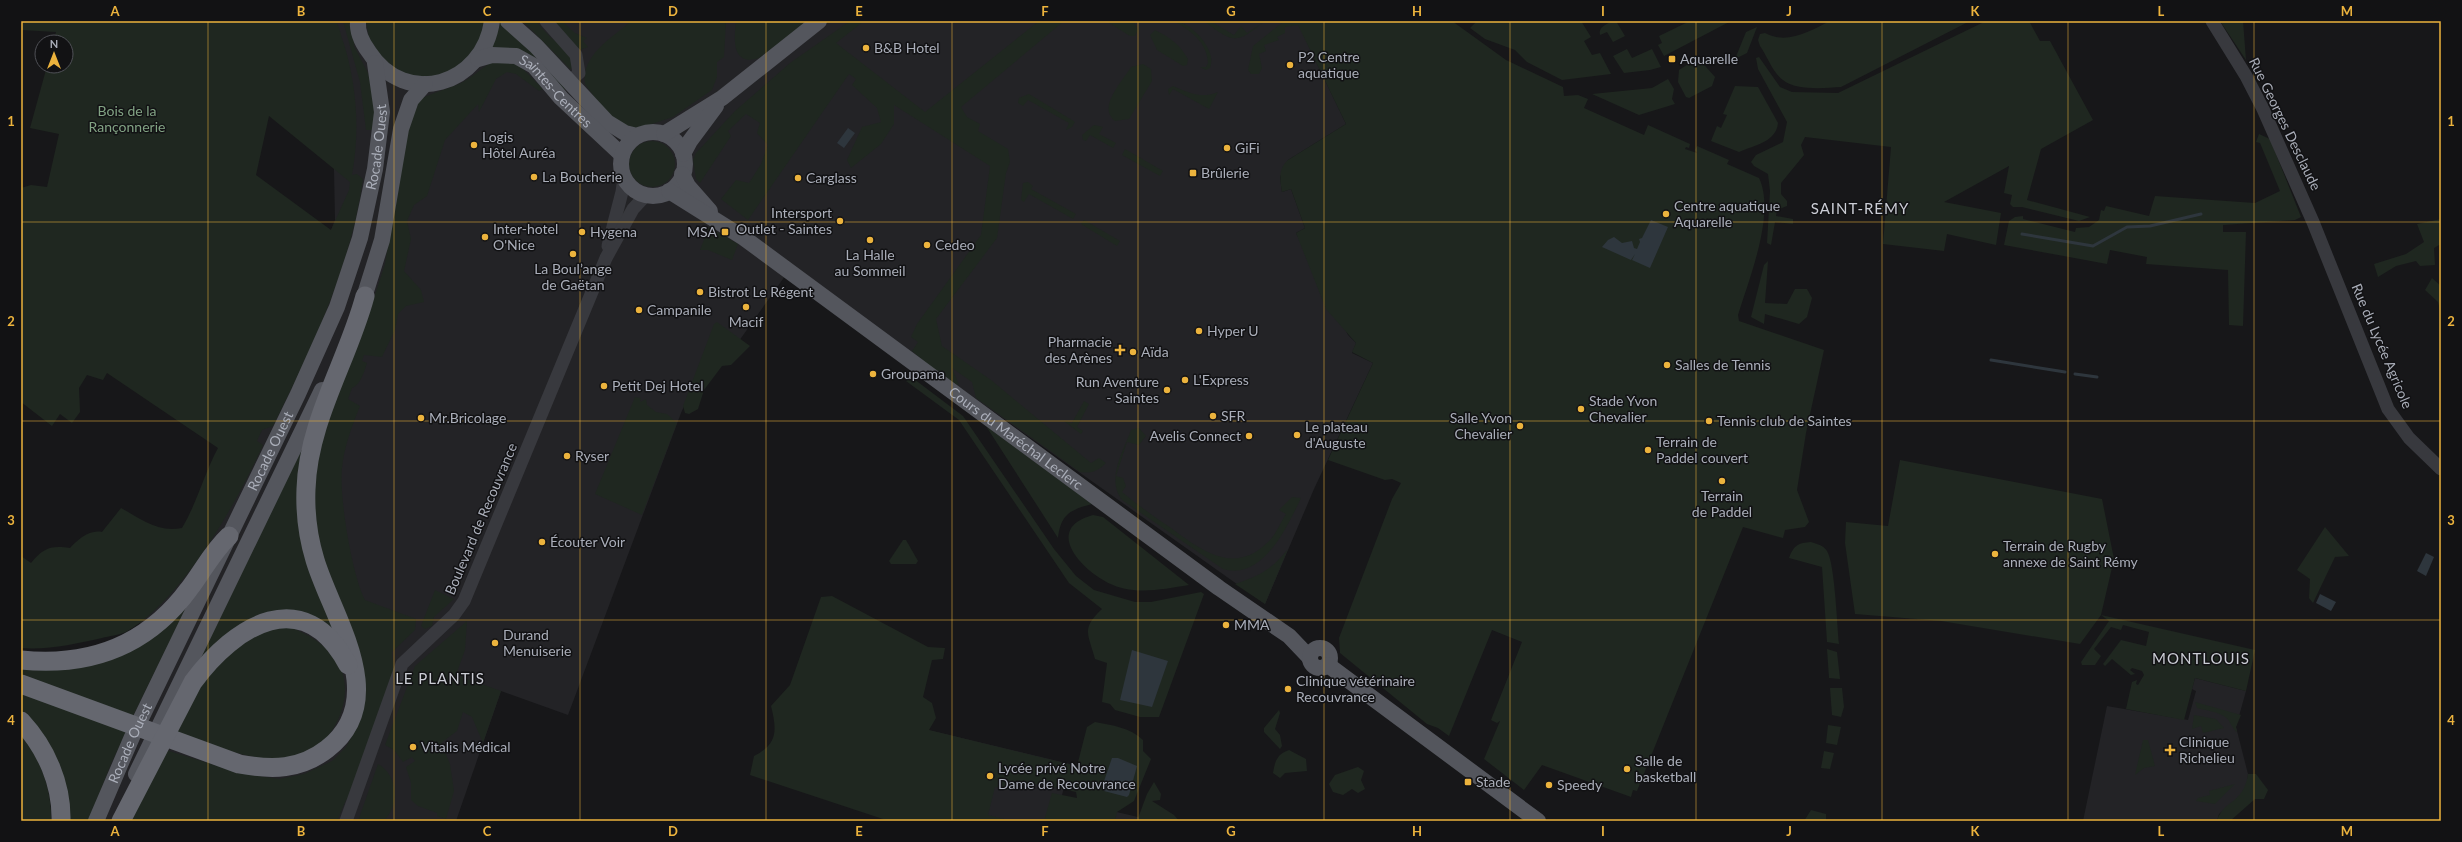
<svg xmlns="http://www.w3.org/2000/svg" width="2462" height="842" font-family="Lato,sans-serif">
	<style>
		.built { fill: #232326 }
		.green { fill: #1f2720; fill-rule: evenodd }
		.water { fill: #2e363d }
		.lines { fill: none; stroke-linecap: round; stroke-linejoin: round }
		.stream { stroke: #2e363d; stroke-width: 3 }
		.minor { stroke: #38393e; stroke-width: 13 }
		.major { stroke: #54565d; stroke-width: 16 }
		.highway { stroke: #65676f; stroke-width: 19 }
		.grid { fill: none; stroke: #ecb33d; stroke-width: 1; stroke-opacity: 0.55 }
		.poi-dot { fill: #ecb33d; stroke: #121214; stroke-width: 1.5 }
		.labels { text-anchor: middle; stroke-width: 3; stroke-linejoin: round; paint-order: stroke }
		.poi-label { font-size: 14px; fill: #aaaeb9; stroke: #121214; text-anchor: start }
		.street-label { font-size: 14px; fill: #aaaeb9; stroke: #121214 }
		.park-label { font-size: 14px; fill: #82a384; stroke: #121214 }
		.neighbourhood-label { font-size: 15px; letter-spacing: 1px; fill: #cbcdd5; stroke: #121214 }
		.neatline { fill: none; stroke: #ecb33d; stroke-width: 1.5 }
		.grid-label { font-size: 13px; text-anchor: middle; font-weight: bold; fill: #ecb33d }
	</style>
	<rect width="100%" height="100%" fill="#171719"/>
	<g class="built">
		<polygon points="331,21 1303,21 1309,47 1346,124 1288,160 1280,177 1282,192 1291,189 1305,228 1296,233 1348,335 1356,343 1352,353 1373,363 1314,489 1265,604 921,360 785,276 739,341 718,329 681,413 568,715 501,691 456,821 78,821 163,551 225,504 335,220"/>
		<polygon points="2195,678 2246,691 2236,727 2248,774 2247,785 2242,795 2219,814 2217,821 2083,821 2107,706 2188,720 2196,691 2192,689"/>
		<polygon points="928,730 1070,764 1061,799 1155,821 900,821"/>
	</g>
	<g class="green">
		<path d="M21 21H336C340 28 341 37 344 44 357 87 360 131 352 175L357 174 363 179C351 267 312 348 273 426L262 430 257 441 263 445C237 503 182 600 126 632 119 635 109 636 102 638 75 644 49 650 21 648V556L31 563C43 548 51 545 70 548 77 540 90 529 102 532L121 508C141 519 158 533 182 528 197 503 204 474 218 448L107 373 103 380 87 375 79 388 80 412 72 423 60 414 52 426 21 402V188L31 185 47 187 59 134 30 128 47 66H66V42H53L56 32 21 30ZM269 116 350 182 349 190 331 230 256 175Z"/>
		<polygon points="343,21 358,21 354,46 368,73 376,113 372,130 366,130 360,82"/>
		<polygon points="366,21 486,21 485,33 461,67 435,78 407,75 384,61 369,38"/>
		<polygon points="501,21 567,88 564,90 539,67 490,53"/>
		<polygon points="523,21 536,21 549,36 570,53 572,68 570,69"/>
		<polygon points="549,21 562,21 575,33 587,38 583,41 588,47 580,50"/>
		<path d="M631 21H726L724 57 717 62V77L712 90 673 117 634 130 607 115 585 84C581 55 612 38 631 21Z"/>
		<path d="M736 21H808L759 58C731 67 734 38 736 21Z"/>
		<path d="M850 21H864L836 43 925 112 1039 21H1064L961 107 967 117 980 124 978 131 1008 149 1010 162 1006 173 997 238 936 319 942 346 991 380 1091 463 1099 458 1106 463C1098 471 1091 474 1080 472L976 398 972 382 952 368 959 385 949 382 912 351 918 342 911 337 917 324 981 235 990 166 894 105V124L881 144 851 168 847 160 862 127 881 122 877 108 852 85 856 79 849 74 748 220 721 199 736 180 749 183 761 164 768 145 757 133 760 123 746 114 728 131 731 136 700 183 696 179 693 160 696 153 735 111 790 63Z"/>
		<polygon points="1106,21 1133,21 1138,30 1135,36 1130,36"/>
		<path d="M1174 21C1191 21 1218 51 1210 68L1206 70 1200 67H1206L1208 63C1207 42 1191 31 1174 21Z"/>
		<path d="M1204 21H1210L1234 35 1241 26 1247 33 1265 21C1236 45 1233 43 1204 21Z"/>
		<path d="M1284 21H1452L1506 60 1563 87 1564 96 1578 95 1588 99 1584 108 1644 135 1648 125 1690 144 1689 148 1686 147 1685 149 1697 153 1695 150 1697 146 1729 160 1727 164 1759 178C1776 213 1749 279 1738 315L1739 321 1824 350 1806 433 1797 490 1809 522 1805 527 1785 530 1783 538 1743 527 1637 791 1633 790 1631 797 1542 765 1524 790 1484 759 1500 721 1497 723 1491 720 1522 642 1492 630 1449 736 1438 728 1427 724 1340 653 1339 638 1392 499 1401 483 1392 479 1385 480 1328 460 1373 363 1352 352 1356 343 1326 309 1296 233 1305 228 1291 189 1282 192C1280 180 1278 169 1288 160L1346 124 1298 25 1285 27V33L1277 37 1279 40 1264 45 1266 51 1259 54 1262 68 1259 74H1251L1248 70 1253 46Z"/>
		<polygon points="1477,21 1581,21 1591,37 1584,41 1592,55 1600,53 1611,74 1562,80 1527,62 1515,50 1485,39 1470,28"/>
		<path d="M1612 21H1616L1625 36 1613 42 1607 32 1600 35C1598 27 1606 25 1612 21Z"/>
		<polygon points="1690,21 1731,21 1664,56 1658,45 1662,43 1659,36"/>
		<path d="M1830 21H1970L1841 87C1825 88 1796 91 1783 80 1773 73 1767 56 1760 46L1758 40 1760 34 1765 33C1787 45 1810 31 1830 21Z"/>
		<polygon points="1986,21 2029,21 2040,41 2050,41 2093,120 2041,149 2027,200 2090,217 2079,221 2022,207 2013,207 2010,204 2012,195 2004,193 2009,166 1944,202 2001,213 1996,245 1947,234 1944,251 1883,244 1891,147 1805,137 1801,145 1804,155 1781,183 1781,194 1787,201 1787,206 1777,210 1776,216 1793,219 1793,224 1775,222 1771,245 1767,243 1770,191 1768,174 1754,166 1751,162 1756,155 1783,142 1787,122 1758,69 1756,58 1759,57 1780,87 1792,92 1838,93"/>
		<polygon points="2220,21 2243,21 2246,60"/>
		<polygon points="1757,27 1747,53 1735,59 1746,32"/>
		<path d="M1155 30C1171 38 1179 44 1188 59L1187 65 1183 66 1157 50 1150 35Z"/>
		<polygon points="1627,49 1632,58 1652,49 1661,67 1650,70 1624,73 1613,56"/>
		<polygon points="1698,58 1715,77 1712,86 1689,98 1686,97 1678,82 1679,70"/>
		<path d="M494 61 519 65 543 89 539 91 516 74 507 72 496 79 479 112 478 104 445 140 427 196 414 205 407 221 411 239 404 271 421 290 424 302 406 306 398 314 395 330 382 357 364 355 362 361 367 363C364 372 361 384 352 388L348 399 360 406C352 426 344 447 342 468 339 497 352 575 365 600L416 619 415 630 392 652 394 670 350 798 346 800 337 821H129L163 749 240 773 279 779 304 774 332 761 346 747 358 726 364 705 327 583 309 507 317 449 370 310 385 264 404 137 415 102C430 93 445 90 461 83 472 78 482 67 494 61Z"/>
		<path d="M1143 64 1151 69 1152 81 1129 119 1115 121C1097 107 1122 82 1131 67Z"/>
		<polygon points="1668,79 1674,89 1672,99 1675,104 1639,115 1592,94 1652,88"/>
		<path d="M1173 86C1189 93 1201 99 1218 92L1209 109 1173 89 1169 95 1168 89Z"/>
		<path d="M1735 86 1758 87 1778 123C1776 142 1755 145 1739 152L1711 141 1717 126 1721 128 1727 115 1723 114Z"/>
		<polygon points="1029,94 1072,120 1075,122 1072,127 1066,130 1069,123 1028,100 1023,106 1018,103 1019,98"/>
		<polygon points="1094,125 1103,127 1099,134 1116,143 1113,148 1090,135 1086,141 1083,140 1082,135"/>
		<polygon points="2259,134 2270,139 2301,217 2295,220 2223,225 2223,232 2246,232 2243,326 2229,325 2228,270 2146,264 2147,257 2110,250 2107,264 2004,245 2009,221 2015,217 2023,216 2023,219 2075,232 2076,228 2089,227 2099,220 2101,210 2104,211 2106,206 2149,216 2155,196 2255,203 2280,191 2260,143 2256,142"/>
		<circle cx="652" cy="164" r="23"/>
		<polygon points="1125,149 1163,171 1160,176 1122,155"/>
		<polygon points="1028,182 1033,186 1031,189 1076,214 1073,219 1029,194 1024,202 1021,200 1023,183"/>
		<polygon points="2441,219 2441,244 2434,248 2435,265 2420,266 2416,261 2396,266 2378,277 2374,264 2406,254 2424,242 2417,224"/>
		<polygon points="1084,220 1120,241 1117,246 1081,224"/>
		<polygon points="709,227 738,244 732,260 708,250 700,250"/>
		<polygon points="1768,261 1765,303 1787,304 1795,289 1807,289 1812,298 1807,317 1799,324 1765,314 1764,324 1751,317 1764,265"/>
		<polygon points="2432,278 2441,286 2440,310 2438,302 2425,290"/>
		<polygon points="717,322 750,346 731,365 722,366 704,390 698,409 689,414 685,413 683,406 714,324"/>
		<path d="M910 376 963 416 1054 549 1076 576 1094 590 1135 602H1151L1201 592 1204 594 1159 717H1140L1115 710 1110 704 1102 702 1107 663 1095 659C1088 633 1081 629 1102 609L1069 583 959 420 906 381Z"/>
		<polygon points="635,397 641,398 640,402 646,399 647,405 656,412 667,414 677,423 642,515 595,494"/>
		<polygon points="1084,401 1089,404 1077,427 1083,431 1081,434 1064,421 1072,423"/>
		<path d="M986 426 1092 504C1070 510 1061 514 1058 538Z"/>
		<path d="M1139 428 1146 436 1139 445 1127 442 1116 476 1123 478 1126 486 1122 492C1138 505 1154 517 1171 528 1201 550 1234 576 1268 542 1276 535 1280 523 1286 514L1279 510 1292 497 1301 498C1287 527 1263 581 1223 569L1122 500C1106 479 1123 452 1131 430Z"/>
		<polygon points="307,434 301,471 345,648 289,615 184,680"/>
		<polygon points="1900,460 2102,499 2114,559 2101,615 2255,650 2246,691 2195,678 2184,720 2126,709 2132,682 2137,680 2136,684 2138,685 2144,675 2142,671 2132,668 2130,670 2135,674 2131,675 2112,659 2105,666 2103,664 2121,640 2146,646 2149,632 2123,625 2121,630 2111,627 2094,649 2101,656 2095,665 2082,665 2081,662 2109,621 2101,615 2080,644 1941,621 1855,614 1845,543 1846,522 1888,526"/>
		<path d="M1093 515 1103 517 1189 585C1164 589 1136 595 1113 585 1084 573 1041 529 1093 515Z"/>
		<polygon points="2325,527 2349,556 2335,557 2313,603 2309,598 2310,579 2297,570"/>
		<polygon points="903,540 906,540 918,561 916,564 891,564 889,561"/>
		<path d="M1811 542C1817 544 1823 545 1827 551 1835 564 1837 626 1839 644L1827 642 1822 567 1789 558C1794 545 1798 543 1811 542Z"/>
		<path d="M1288 549 1265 604 1235 584C1260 576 1272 569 1288 549Z"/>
		<polygon points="201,578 133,716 21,675 21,663 97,659"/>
		<polygon points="435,590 454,599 434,617 432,626 425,629 421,626"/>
		<path d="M832 596 928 647 945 648 943 659 932 660 923 697 932 703 936 718 929 730 1077 766 1087 727 1095 722C1112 725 1131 728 1143 740V751L1151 759 1134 801 1117 812 1115 821H1044L1052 793 1077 798 1076 792 1039 784 1012 790 995 787 988 815 1012 821H889L750 775 754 756C778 744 777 730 771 706L790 685 821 597Z"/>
		<polygon points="467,621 465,650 456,675 501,691 483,743 472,717 463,712 457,731 441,743 450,764 454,791 446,819 437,816 437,813 418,806 411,800 411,783 406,767 415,761 412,757 403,762 394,750 385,745 415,666"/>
		<path d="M290 627C309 635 324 643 336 660 356 688 340 730 315 749 310 753 299 755 292 757 257 766 206 742 172 731L205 673 250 632Z"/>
		<polygon points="1827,649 1837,652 1840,679 1829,678"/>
		<polygon points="1830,688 1842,688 1844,707 1841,717 1832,715"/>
		<polygon points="21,692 126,732 110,766 89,821 66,821 21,713"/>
		<path d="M2195 702 2241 715 2236 727 2237 732C2232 729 2231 721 2225 717 2217 711 2207 711 2197 708Z"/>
		<polygon points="1279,710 1280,713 1275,729 1280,735 1282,746 1280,749 1264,732 1264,728"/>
		<polygon points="2194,715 2216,719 2224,728 2203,733 2201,726 2192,729"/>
		<polygon points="1828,725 1841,727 1837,745 1826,743"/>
		<path d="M21 731C39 759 52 787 51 821H21Z"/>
		<polygon points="2143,740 2148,740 2155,766 2144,768 2135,775"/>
		<path d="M1289 750 1306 759 1307 771 1285 773 1280 778 1273 773C1275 761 1277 754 1289 750Z"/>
		<polygon points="1824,751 1834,753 1830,769 1821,768"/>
		<path d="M378 764C398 775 401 806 383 821H358Z"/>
		<polygon points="1358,767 1364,771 1361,780 1365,789 1358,793 1352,789 1343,795 1333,792 1329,784 1335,775"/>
		<path d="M2248 774H2256L2268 790 2264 799H2255L2230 821H2217C2223 800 2244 804 2248 774Z"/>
		<polygon points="1154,782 1161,794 1160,800 1152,801 1174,815 1179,821 1137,821 1147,794"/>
		<polygon points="2235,784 2215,804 2196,801 2198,798 2210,795 2209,791"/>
		<polygon points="1811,810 1826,814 1826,821 1804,821"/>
	</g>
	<g class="water">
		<polygon points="848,128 855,133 844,148 837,143"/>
		<polygon points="1651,220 1668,227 1650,268 1632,260 1635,254 1631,260 1602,247 1608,240 1614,237 1622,243 1632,241 1634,248 1637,249 1640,242 1639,239 1642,238"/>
		<polygon points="2426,553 2434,557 2426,576 2417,571"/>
		<polygon points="2320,594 2336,602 2331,611 2316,603"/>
		<polygon points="1132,650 1168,661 1152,707 1120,700"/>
		<polygon points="1112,758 1118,758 1137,766 1129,795 1127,797 1104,791 1102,787"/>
	</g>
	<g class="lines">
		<g class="stream">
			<polyline points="2022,234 2093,246 2127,227 2150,226 2201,214"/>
			<polyline points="1991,360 2065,372"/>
			<polyline points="2075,374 2097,377"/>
		</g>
		<g class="minor">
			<polyline points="546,21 576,55 579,73 570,81"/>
			<polyline points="2212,21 2246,76 2263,109 2313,222 2388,409 2409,438 2441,469"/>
			<polyline points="608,246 622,192 624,178"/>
			<polyline points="346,821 402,664 454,615 464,601 606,258 633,209 646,195"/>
		</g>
		<g class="major">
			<path d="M358 21C357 32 363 44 369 52 406 109 483 85 492 21"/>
			<polyline points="508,21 536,46 607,122 625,133 637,136"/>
			<path id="s1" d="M478 59 492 55 516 56 534 66 561 98 622 155"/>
			<circle cx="653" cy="164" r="32"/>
			<polyline points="664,134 722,98 819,21"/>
			<polyline points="683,154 690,141 716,106"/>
			<polyline points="682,174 688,186 710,211"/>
			<path id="s2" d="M669 191 744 238 1219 588 1289 636 1310 658"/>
			<polyline points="361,307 382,240 401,129 411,100 425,84"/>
			<circle cx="1320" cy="658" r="10"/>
			<polyline points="1328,665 1538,821"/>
			<polyline points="136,774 322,390"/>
			<path id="s3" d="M96 821 132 737 298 394 337 307 360 238 375 169 382 112 375 63"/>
		</g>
		<g class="highway">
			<path d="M21 660C90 667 147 646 189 589 203 571 212 552 229 536"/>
			<path d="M21 684 239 764C272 770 300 770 327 749 392 699 332 617 315 560 308 537 305 513 306 489 308 421 348 360 365 296"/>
			<path d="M21 721C46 748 62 784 61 821"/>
			<path d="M121 821 193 682C235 625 304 582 348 665"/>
		</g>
	</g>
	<path class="grid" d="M208 21V821M394 21V821M580 21V821M766 21V821M952 21V821M1138 21V821M1324 21V821M1510 21V821M1696 21V821M1882 21V821M2068 21V821M2254 21V821M21 222H2441M21 421H2441M21 620H2441"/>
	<g class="poi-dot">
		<circle cx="866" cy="48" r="4"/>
		<rect x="1668" y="55" width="8" height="8" rx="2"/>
		<circle cx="1290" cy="65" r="4"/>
		<circle cx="474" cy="145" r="4"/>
		<circle cx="1227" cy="148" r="4"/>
		<rect x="1189" y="169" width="8" height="8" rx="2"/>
		<circle cx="534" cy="177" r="4"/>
		<circle cx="798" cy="178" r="4"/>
		<circle cx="1666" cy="214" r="4"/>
		<circle cx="840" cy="221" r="4"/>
		<circle cx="582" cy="232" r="4"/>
		<rect x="721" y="228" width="8" height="8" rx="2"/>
		<circle cx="485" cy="237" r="4"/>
		<circle cx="870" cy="240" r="4"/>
		<circle cx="927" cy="245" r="4"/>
		<circle cx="573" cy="254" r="4"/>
		<circle cx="700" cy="292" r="4"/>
		<circle cx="746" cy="307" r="4"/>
		<circle cx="639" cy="310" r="4"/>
		<circle cx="1199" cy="331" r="4"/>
		<path d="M1118 344h4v4h4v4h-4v4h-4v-4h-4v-4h4z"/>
		<circle cx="1133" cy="352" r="4"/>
		<circle cx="1667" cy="365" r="4"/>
		<circle cx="873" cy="374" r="4"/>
		<circle cx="1185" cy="380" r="4"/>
		<circle cx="604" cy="386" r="4"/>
		<circle cx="1167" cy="390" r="4"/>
		<circle cx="1581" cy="409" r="4"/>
		<circle cx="1213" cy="416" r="4"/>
		<circle cx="421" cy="418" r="4"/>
		<circle cx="1709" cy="421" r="4"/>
		<circle cx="1520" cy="426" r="4"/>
		<circle cx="1297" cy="435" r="4"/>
		<circle cx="1249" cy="436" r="4"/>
		<circle cx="1648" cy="450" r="4"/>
		<circle cx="567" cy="456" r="4"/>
		<circle cx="1722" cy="481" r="4"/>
		<circle cx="542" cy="542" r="4"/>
		<circle cx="1995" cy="554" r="4"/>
		<circle cx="1226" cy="625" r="4"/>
		<circle cx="495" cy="643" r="4"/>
		<circle cx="1288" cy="689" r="4"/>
		<circle cx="413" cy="747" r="4"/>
		<path d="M2168 744h4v4h4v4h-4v4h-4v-4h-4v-4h4z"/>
		<circle cx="1627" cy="769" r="4"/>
		<circle cx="990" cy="776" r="4"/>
		<rect x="1464" y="778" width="8" height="8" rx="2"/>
		<circle cx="1549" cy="785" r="4"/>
	</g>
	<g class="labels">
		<g class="poi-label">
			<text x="874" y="53">B&amp;B Hotel</text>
			<text x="1298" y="62">P2 Centre<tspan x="1298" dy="16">aquatique</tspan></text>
			<text x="1680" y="64">Aquarelle</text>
			<text x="482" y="142">Logis<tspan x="482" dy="16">Hôtel Auréa</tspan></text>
			<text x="1235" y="153">GiFi</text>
			<text x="1201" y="178">Brûlerie</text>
			<text x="542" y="182">La Boucherie</text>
			<text x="806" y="183">Carglass</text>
			<text x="1674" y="211">Centre aquatique<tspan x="1674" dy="16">Aquarelle</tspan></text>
			<text x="832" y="218" text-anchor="end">Intersport<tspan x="832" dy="16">Outlet - Saintes</tspan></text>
			<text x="493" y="234">Inter-hotel<tspan x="493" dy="16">O'Nice</tspan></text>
			<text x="590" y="237">Hygena</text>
			<text x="717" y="237" text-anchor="end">MSA</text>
			<text x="935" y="250">Cedeo</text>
			<text x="870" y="260" text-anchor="middle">La Halle<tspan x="870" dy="16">au Sommeil</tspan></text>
			<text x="573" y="274" text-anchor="middle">La Boul’ange<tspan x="573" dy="16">de Gaëtan</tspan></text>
			<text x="708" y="297">Bistrot Le Régent</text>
			<text x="647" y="315">Campanile</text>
			<text x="746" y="327" text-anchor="middle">Macif</text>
			<text x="1207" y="336">Hyper U</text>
			<text x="1112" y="347" text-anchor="end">Pharmacie<tspan x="1112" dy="16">des Arènes</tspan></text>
			<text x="1141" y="357">Aïda</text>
			<text x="1675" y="370">Salles de Tennis</text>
			<text x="881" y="379">Groupama</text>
			<text x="1193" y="385">L'Express</text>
			<text x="1159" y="387" text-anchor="end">Run Aventure<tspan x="1159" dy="16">- Saintes</tspan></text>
			<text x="612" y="391">Petit Dej Hotel</text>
			<text x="1589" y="406">Stade Yvon<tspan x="1589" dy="16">Chevalier</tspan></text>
			<text x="1221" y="421">SFR</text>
			<text x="429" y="423">Mr.Bricolage</text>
			<text x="1512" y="423" text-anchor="end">Salle Yvon<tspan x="1512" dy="16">Chevalier</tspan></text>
			<text x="1717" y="426">Tennis club de Saintes</text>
			<text x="1305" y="432">Le plateau<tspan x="1305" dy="16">d'Auguste</tspan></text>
			<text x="1241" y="441" text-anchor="end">Avelis Connect</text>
			<text x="1656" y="447">Terrain de<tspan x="1656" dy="16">Paddel couvert</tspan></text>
			<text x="575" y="461">Ryser</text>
			<text x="1722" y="501" text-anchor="middle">Terrain<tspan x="1722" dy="16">de Paddel</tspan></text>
			<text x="550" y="547">Écouter Voir</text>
			<text x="2003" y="551">Terrain de Rugby<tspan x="2003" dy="16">annexe de Saint Rémy</tspan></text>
			<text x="1234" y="630">MMA</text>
			<text x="503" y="640">Durand<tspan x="503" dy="16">Menuiserie</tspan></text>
			<text x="1296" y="686">Clinique vétérinaire<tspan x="1296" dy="16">Recouvrance</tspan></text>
			<text x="2179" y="747">Clinique<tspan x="2179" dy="16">Richelieu</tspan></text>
			<text x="421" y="752">Vitalis Médical</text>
			<text x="1635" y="766">Salle de<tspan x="1635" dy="16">basketball</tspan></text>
			<text x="998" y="773">Lycée privé Notre<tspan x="998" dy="16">Dame de Recouvrance</tspan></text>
			<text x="1476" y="787">Stade</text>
			<text x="1557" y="790">Speedy</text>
		</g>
		<g class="street-label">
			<text dy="5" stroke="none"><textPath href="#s1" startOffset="92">Saintes-Centres</textPath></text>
			<text transform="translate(2285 124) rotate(64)" y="5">Rue Georges Desclaude</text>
			<text dy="5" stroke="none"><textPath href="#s3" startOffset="733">Rocade Ouest</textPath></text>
			<text transform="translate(2382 346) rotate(67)" y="5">Rue du Lycée Agricole</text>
			<text dy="5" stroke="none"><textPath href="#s2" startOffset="426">Cours du Maréchal Leclerc</textPath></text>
			<text dy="5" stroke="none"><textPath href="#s3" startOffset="409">Rocade Ouest</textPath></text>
			<text transform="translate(481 519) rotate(-67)" y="5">Boulevard de Recouvrance</text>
			<text dy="5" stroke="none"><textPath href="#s3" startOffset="85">Rocade Ouest</textPath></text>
		</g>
		<g class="park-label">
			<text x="127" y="116">Bois de la<tspan x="127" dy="16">Rançonnerie</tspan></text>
		</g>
		<g class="neighbourhood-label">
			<text x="1860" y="214">SAINT-RÉMY</text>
			<text x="2201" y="664">MONTLOUIS</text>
			<text x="440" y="684">LE PLANTIS</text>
		</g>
	</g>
	<rect width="2462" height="842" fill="none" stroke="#121214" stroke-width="44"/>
	<g transform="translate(54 54)"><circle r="19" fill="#121214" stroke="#4f5056"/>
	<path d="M0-3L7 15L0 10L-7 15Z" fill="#ecb33d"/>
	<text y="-6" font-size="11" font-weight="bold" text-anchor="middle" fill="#aaaeb9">N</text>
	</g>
	<rect x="22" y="22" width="2418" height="798" class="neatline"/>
	<g class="grid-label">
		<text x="115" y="16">A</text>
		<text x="301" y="16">B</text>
		<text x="487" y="16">C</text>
		<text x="673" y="16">D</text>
		<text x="859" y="16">E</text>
		<text x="1045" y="16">F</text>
		<text x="1231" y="16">G</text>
		<text x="1417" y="16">H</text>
		<text x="1603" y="16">I</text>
		<text x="1789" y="16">J</text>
		<text x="1975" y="16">K</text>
		<text x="2161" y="16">L</text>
		<text x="2347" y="16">M</text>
		<text x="11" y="126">1</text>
		<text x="2451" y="126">1</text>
		<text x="11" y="326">2</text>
		<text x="2451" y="326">2</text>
		<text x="11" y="525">3</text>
		<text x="2451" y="525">3</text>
		<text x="11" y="725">4</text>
		<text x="2451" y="725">4</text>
		<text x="115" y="836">A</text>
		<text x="301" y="836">B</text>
		<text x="487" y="836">C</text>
		<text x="673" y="836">D</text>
		<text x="859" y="836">E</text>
		<text x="1045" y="836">F</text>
		<text x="1231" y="836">G</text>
		<text x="1417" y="836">H</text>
		<text x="1603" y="836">I</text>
		<text x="1789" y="836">J</text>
		<text x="1975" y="836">K</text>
		<text x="2161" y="836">L</text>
		<text x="2347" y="836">M</text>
	</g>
</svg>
